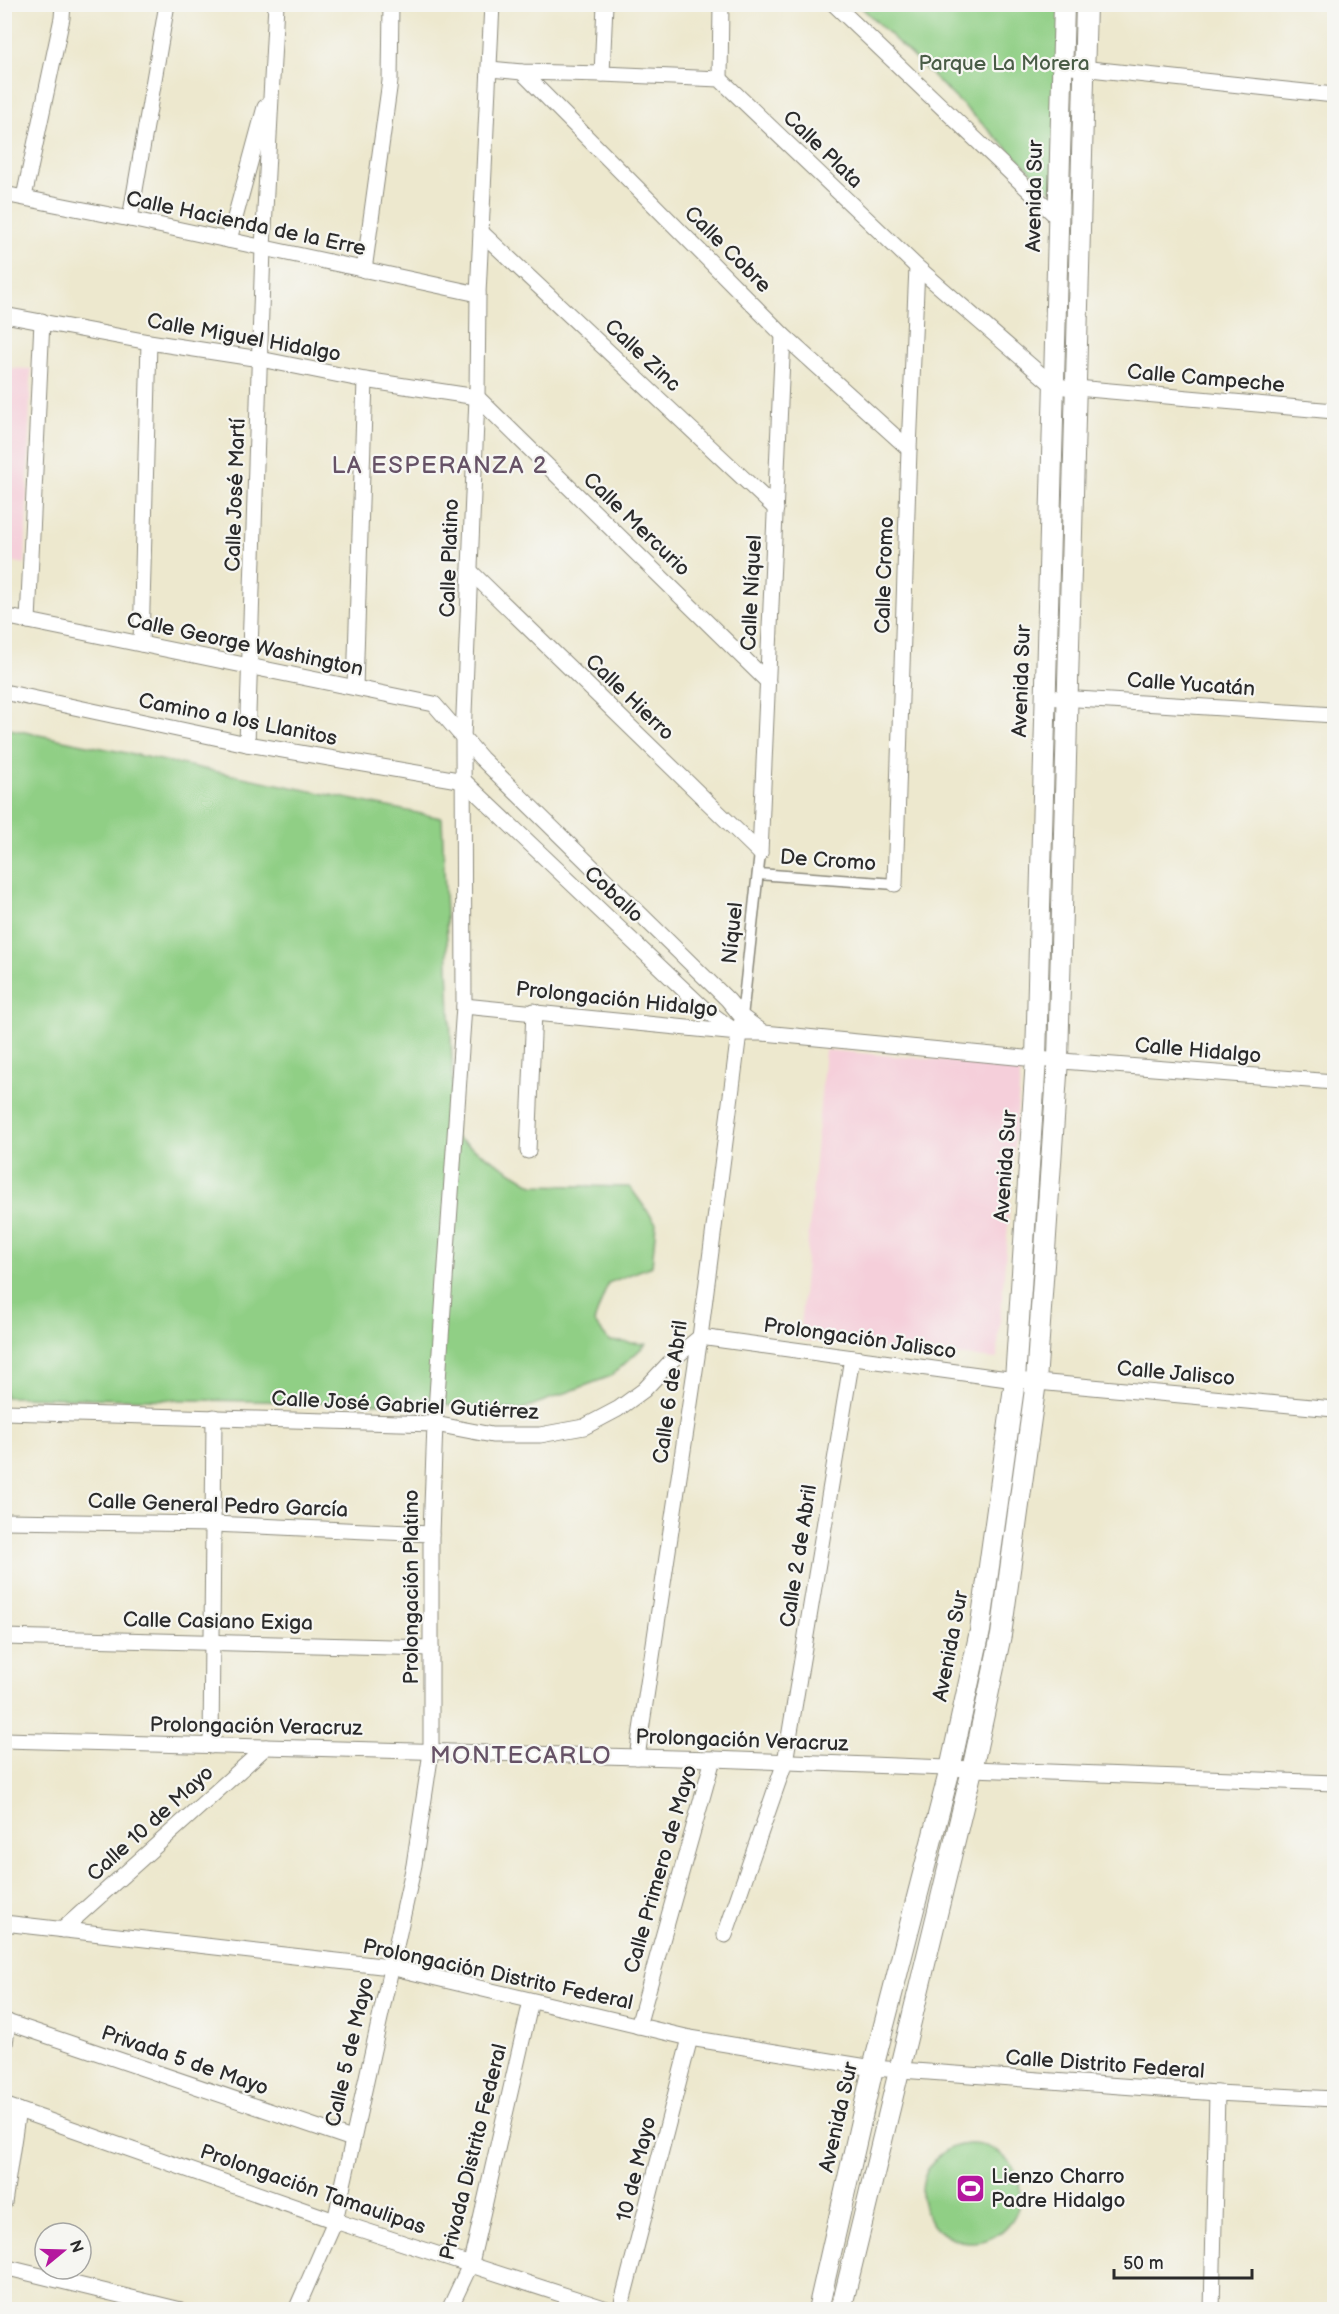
<svg xmlns="http://www.w3.org/2000/svg" width="1339" height="2314" font-family="'Balsamiq Sans',sans-serif">
	<style>
		.built { fill: #f5cfda }
		.green { fill: #90cf85; stroke: #5e7d58; stroke-width: 1.5 }
		.lines { fill: none; stroke-linecap: round; stroke-linejoin: round }
		.pedestrian-casing { stroke: #8c8a7c; stroke-width: 13 }
		.minor-casing { stroke: #8c8a7c; stroke-width: 17 }
		.secondary-casing { stroke: #8c8a7c; stroke-width: 22 }
		.pedestrian { stroke: #fff; stroke-width: 10 }
		.minor { stroke: #fff; stroke-width: 15 }
		.secondary { stroke: #fff; stroke-width: 20 }
		.labels { text-anchor: middle; stroke-width: 4.5; stroke-linejoin: round; paint-order: stroke }
		.park-label { font-size: 21px; fill: #495c46; stroke: #f6f6f2 }
		.street-label { font-size: 21px; fill: #2b2b2b; stroke: #f6f6f2 }
		.poi-label { font-size: 21px; fill: #2b2b2b; stroke: #f6f6f2; text-anchor: start }
		.quarter-label { font-size: 24px; letter-spacing: 1.5px; fill: #665266; stroke: #f6f6f2 }
	</style>
	<rect width="100%" height="100%" fill="#f6f6f2"/>
	<filter id="ink" filterUnits="userSpaceOnUse"><feTurbulence type="fractalNoise" baseFrequency=".0167" numOctaves="2"/><feDisplacementMap in="SourceGraphic" scale="12" xChannelSelector="R" yChannelSelector="G"/><feConvolveMatrix kernelMatrix="1 2 1 2 8 2 1 2 1" color-interpolation-filters="sRGB"/></filter>
	<filter id="wash" filterUnits="userSpaceOnUse"><feTurbulence type="fractalNoise" baseFrequency=".008" numOctaves="4" result="noise"/><feDisplacementMap in="SourceGraphic" scale="24" xChannelSelector="R" yChannelSelector="G"/><feGaussianBlur stdDeviation="1.35" result="paint"/><feColorMatrix in="noise" values="0 0 0 0 0 0 0 0 0 0 0 0 0 0 0 0 0 1.4 0 .05"/><feComposite in="paint" operator="in"/></filter>
	<g filter="url(#wash)">
		<rect width="100%" height="100%" fill="#ede8ce"/>
		<g class="built">
			<polygon points="5,368 31,369 25,564 5,560"/>
			<polygon points="825,1050 1021,1067 997,1359 799,1340"/>
		</g>
		<g class="green">
			<polygon points="859,5 1063,5 1058,197"/>
			<polygon points="5,728 442,818 455,1137 533,1185 630,1187 656,1223 652,1266 608,1283 594,1322 609,1341 646,1344 611,1376 520,1410 434,1404 5,1397"/>
			<circle cx="971" cy="2193" r="49"/>
		</g>
	</g>
	<g filter="url(#ink)">
		<g class="lines">
			<defs>
				<g id="pedestrian">
					<polyline points="758,874 895,884"/>
					<polyline points="742,1017 760,853"/>
				</g>
				<g id="minor">
					<polyline points="834,4 1058,218"/>
					<polyline points="1062,66 1334,95"/>
					<polyline points="490,69 522,72 602,74 720,79 917,267 1054,386 1334,411"/>
					<polyline points="522,72 783,335 909,449"/>
					<polyline points="602,74 605,4"/>
					<polyline points="720,79 721,4"/>
					<polyline points="4,194 130,219 478,294"/>
					<polyline points="24,197 62,18 63,4"/>
					<polyline points="130,219 167,4"/>
					<polyline points="481,232 776,509"/>
					<polyline points="229,240 265,107"/>
					<polyline points="364,270 390,81 391,4"/>
					<polyline points="4,315 149,342 260,359 365,380 477,397 768,682"/>
					<polyline points="470,571 760,853"/>
					<polyline points="4,616 434,704 481,758 728,1000 742,1017 764,1033"/>
					<polyline points="28,621 42,321"/>
					<polyline points="141,644 149,342"/>
					<polyline points="355,687 365,380"/>
					<polyline points="4,692 247,744 464,781 702,1007 736,1032"/>
					<polyline points="1045,697 1334,715"/>
					<polyline points="247,744 263,248 276,4"/>
					<polyline points="760,853 783,335"/>
					<polyline points="895,884 909,449 917,267"/>
					<polyline points="464,1006 738,1033 764,1033 1036,1059 1334,1082"/>
					<polyline points="528,1151 534,1011"/>
					<polyline points="700,1337 1015,1380 1334,1409"/>
					<polyline points="4,1412 435,1424 492,1435 540,1435 584,1427 618,1409 644,1390 672,1360 700,1337"/>
					<polyline points="4,1521 213,1524 431,1534"/>
					<polyline points="4,1637 431,1648"/>
					<polyline points="4,1740 713,1759 1334,1783"/>
					<polyline points="211,1746 214,1417"/>
					<polyline points="637,1757 700,1337 740,1025"/>
					<polyline points="4,1923 390,1967 690,2038 873,2068 1217,2093 1334,2099"/>
					<polyline points="62,1930 266,1747"/>
					<polyline points="725,1935 785,1762 852,1358"/>
					<polyline points="4,2021 352,2139"/>
					<polyline points="638,2026 713,1759"/>
					<polyline points="4,2051 8,2022"/>
					<polyline points="4,2105 335,2221 610,2310"/>
					<polyline points="4,2203 18,2110"/>
					<polyline points="4,2267 181,2310"/>
					<polyline points="296,2310 335,2221 414,1865 431,1752 431,1534 435,1424 464,1006 463,738 477,397 478,294 492,4"/>
					<polyline points="449,2310 471,2263 531,2001"/>
					<polyline points="620,2310 690,2038"/>
					<polyline points="1212,2310 1217,2093"/>
				</g>
				<g id="secondary">
					<polyline points="818,2310 873,2068 950,1769 980,1631 1015,1380 1036,1059 1064,4"/>
					<polyline points="841,2310 972,1770 1001,1635 1036,1382 1058,1060 1086,4"/>
				</g>
			</defs>
			<use href="#pedestrian" class="pedestrian-casing"/>
			<use href="#minor" class="minor-casing"/>
			<use href="#secondary" class="secondary-casing"/>
			<use href="#pedestrian" class="pedestrian"/>
			<use href="#minor" class="minor"/>
			<use href="#secondary" class="secondary"/>
		</g>
	</g>
	<defs>
		<symbol id="stadium-square" viewBox="-11 -11 22 22"><rect x="-9" y="-9" width="18" height="18" rx="4" fill="#b5179e" stroke="#f6f6f2"/><path d="M0-5a6.5 5 0 1 0 0 10a6.5 5 0 1 0 0-10ZM-3.5-1.8h7v3.6h-7Z" fill="#fff"/></symbol>
	</defs>
	<g fill-rule="evenodd">
		<use href="#stadium-square" x="954" y="2172" width="33" height="33"/>
	</g>
	<g class="labels">
		<g class="park-label">
			<text x="1004" y="70">Parque La Morera</text>
		</g>
		<g class="street-label">
			<text transform="translate(823 149) rotate(44)" y="7">Calle Plata</text>
			<text transform="translate(1034 196) rotate(-89)" y="7">Avenida Sur</text>
			<text transform="translate(246 223) rotate(12)" y="7">Calle Hacienda de la Erre</text>
			<text transform="translate(728 249) rotate(45)" y="7">Calle Cobre</text>
			<text transform="translate(244 337) rotate(10)" y="7">Calle Miguel Hidalgo</text>
			<text transform="translate(643 355) rotate(43)" y="7">Calle Zinc</text>
			<text transform="translate(1206 378) rotate(5)" y="7">Calle Campeche</text>
			<text transform="translate(235 495) rotate(-88)" y="7">Calle José Martí</text>
			<text transform="translate(637 524) rotate(44)" y="7">Calle Mercurio</text>
			<text transform="translate(449 558) rotate(-88)" y="7">Calle Platino</text>
			<text transform="translate(884 575) rotate(-88)" y="7">Calle Cromo</text>
			<text transform="translate(751 593) rotate(-87)" y="7">Calle Níquel</text>
			<text transform="translate(245 644) rotate(12)" y="7">Calle George Washington</text>
			<text transform="translate(1021 681) rotate(-88)" y="7">Avenida Sur</text>
			<text transform="translate(1191 684) rotate(4)" y="7">Calle Yucatán</text>
			<text transform="translate(630 697) rotate(44)" y="7">Calle Hierro</text>
			<text transform="translate(238 719) rotate(11)" y="7">Camino a los Llanitos</text>
			<text transform="translate(828 860) rotate(4)" y="7">De Cromo</text>
			<text transform="translate(614 894) rotate(43)" y="7">Coballo</text>
			<text transform="translate(732 933) rotate(-84)" y="7">Níquel</text>
			<text transform="translate(617 999) rotate(6)" y="7">Prolongación Hidalgo</text>
			<text transform="translate(1198 1050) rotate(5)" y="7">Calle Hidalgo</text>
			<text transform="translate(1005 1166) rotate(-86)" y="7">Avenida Sur</text>
			<text transform="translate(860 1338) rotate(8)" y="7">Prolongación Jalisco</text>
			<text transform="translate(1176 1373) rotate(5)" y="7">Calle Jalisco</text>
			<text transform="translate(670 1392) rotate(-82)" y="7">Calle 6 de Abril</text>
			<text transform="translate(405 1405) rotate(3)" y="7">Calle José Gabriel Gutiérrez</text>
			<text transform="translate(218 1505) rotate(2)" y="7">Calle General Pedro García</text>
			<text transform="translate(798 1556) rotate(-81)" y="7">Calle 2 de Abril</text>
			<text transform="translate(411 1587) rotate(-90)" y="7">Prolongación Platino</text>
			<text transform="translate(218 1621) rotate(1)" y="7">Calle Casiano Exiga</text>
			<text transform="translate(950 1646) rotate(-79)" y="7">Avenida Sur</text>
			<text transform="translate(256 1726) rotate(1)" y="7">Prolongación Veracruz</text>
			<text transform="translate(742 1740) rotate(2)" y="7">Prolongación Veracruz</text>
			<text transform="translate(150 1823) rotate(-42)" y="7">Calle 10 de Mayo</text>
			<text transform="translate(660 1869) rotate(-74)" y="7">Calle Primero de Mayo</text>
			<text transform="translate(498 1974) rotate(12)" y="7">Prolongación Distrito Federal</text>
			<text transform="translate(349 2052) rotate(-77)" y="7">Calle 5 de Mayo</text>
			<text transform="translate(185 2060) rotate(19)" y="7">Privada 5 de Mayo</text>
			<text transform="translate(1105 2064) rotate(4)" y="7">Calle Distrito Federal</text>
			<text transform="translate(838 2117) rotate(-77)" y="7">Avenida Sur</text>
			<text transform="translate(473 2152) rotate(-76)" y="7">Privada Distrito Federal</text>
			<text transform="translate(636 2169) rotate(-76)" y="7">10 de Mayo</text>
			<text transform="translate(313 2189) rotate(19)" y="7">Prolongación Tamaulipas</text>
		</g>
		<g class="poi-label">
			<text x="991" y="2183">Lienzo Charro<tspan x="991" dy="24">Padre Hidalgo</tspan></text>
		</g>
		<g class="quarter-label">
			<text x="440" y="473">LA ESPERANZA 2</text>
			<text x="521" y="1763">MONTECARLO</text>
		</g>
	</g>
	<rect width="1339" height="2314" fill="none" stroke="#f6f6f2" stroke-width="24"/>
	<g transform="translate(63 2251) rotate(71)"><circle r="28" fill="#f6f6f2" stroke="#a5a5a2" stroke-width="1.5"/>
	<path d="M0-4.5L10 22L0 15L-10 22Z" fill="#b5179e"/>
	<text y="-9" font-size="16" font-weight="bold" text-anchor="middle" fill="#2b2b2b">N</text>
	</g>
	<path d="M1114 2269v9h138v-9" fill="none" stroke="#2b2b2b" stroke-width="3"/>
	<text x="1123" y="2269" font-size="18" fill="#2b2b2b" stroke="#f6f6f2" stroke-width="4.5" paint-order="stroke">50 m</text>
</svg>
